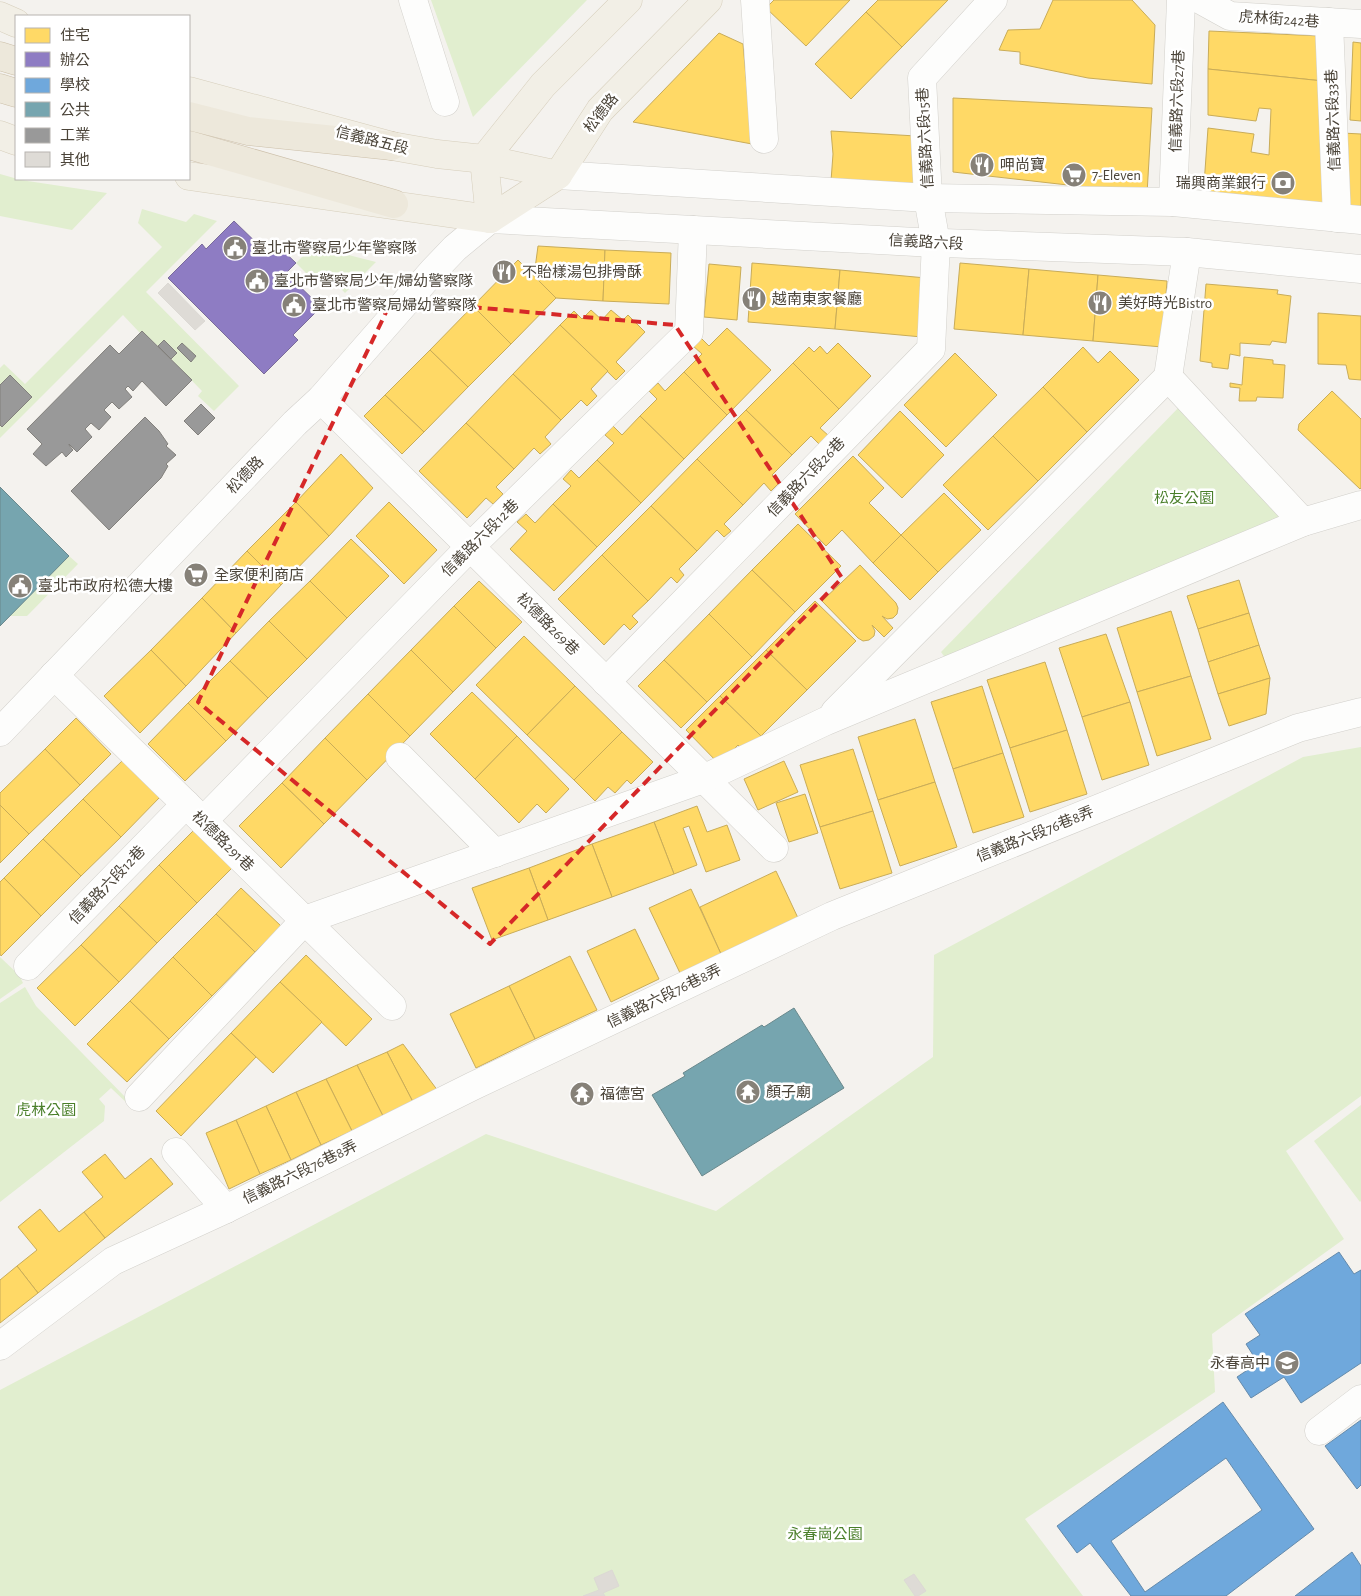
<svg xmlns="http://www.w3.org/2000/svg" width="1361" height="1596" font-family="'Alegreya Sans','Noto Sans TC',sans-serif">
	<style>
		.green { fill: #e1eecf }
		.homes { fill: #ffd966; stroke: #c9ac58 }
		.offices { fill: #8e7cc3; stroke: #7a6b9a }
		.schools { fill: #6fa8dc; stroke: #648aab; fill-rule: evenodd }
		.public { fill: #76a5af; stroke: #69888c }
		.industry { fill: #999; stroke: #82807c }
		.building { fill: #dedbd6; stroke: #dcd9d4 }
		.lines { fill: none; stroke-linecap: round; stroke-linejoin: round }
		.minor-casing { stroke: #d2d0cb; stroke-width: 29 }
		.major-casing { stroke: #d6cebb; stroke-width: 29 }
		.highway-casing { stroke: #ccbfa9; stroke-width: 29 }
		.minor { stroke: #fdfdfc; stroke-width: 28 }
		.major { stroke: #f2efe6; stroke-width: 28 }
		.highway { stroke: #ede8db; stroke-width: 28 }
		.marked { fill: none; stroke: #d62828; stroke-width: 4; stroke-dasharray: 10 6; stroke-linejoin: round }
		.labels { text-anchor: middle; stroke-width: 5; stroke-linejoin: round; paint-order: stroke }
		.street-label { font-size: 15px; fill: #4b4439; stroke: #fff }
		.poi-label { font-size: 15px; fill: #4b4439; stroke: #fff; text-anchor: start }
		.park-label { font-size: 15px; fill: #4a7f2a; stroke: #fff }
	</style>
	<rect width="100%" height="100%" fill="#f4f2ee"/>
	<g class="green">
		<polygon points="431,0 587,0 473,117"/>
		<polygon points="0,174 21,180 107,193 72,230 0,216"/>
		<polygon points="142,209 186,222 194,214 217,221 146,292 239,386 214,411 198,396 202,391 171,359 177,353 164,340 158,346 142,331 140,333 123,315 0,438 0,368 4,364 25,384 162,247 138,223"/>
		<polygon points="313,246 376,262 345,293 326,273 316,283 296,263"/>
		<polygon points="1183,403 1303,521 952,667 941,652"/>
		<polygon points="69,556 78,564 27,616 9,616"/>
		<polygon points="1361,747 1361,1096 1286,1151 1344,1239 1212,1334 1215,1392 1025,1519 1083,1596 0,1596 0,1390 486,1134 716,1211 933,1057 934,955 1303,757"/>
		<polygon points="0,957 19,975 23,983 0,999"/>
		<polygon points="25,987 36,1006 131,1103 129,1105 111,1088 99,1099 105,1106 104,1121 0,1202 0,1003"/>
		<polygon points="1361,1105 1361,1201 1360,1202 1314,1141"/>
	</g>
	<g class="homes">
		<polygon points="774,0 850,0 806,46 766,8"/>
		<polygon points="878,0 948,0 902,47 866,12"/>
		<polygon points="1053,0 1132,0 1155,25 1152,84 1088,78 1020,64 1020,52 999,50 1008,30 1040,29"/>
		<polygon points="866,12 902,47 851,99 815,64"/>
		<polygon points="1209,31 1321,36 1323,81 1208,69"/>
		<polygon points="719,33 743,44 752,144 633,122"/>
		<polygon points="1353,42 1361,43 1361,121 1350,120"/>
		<polygon points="1208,69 1323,81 1324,209 1203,199 1208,128 1254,134 1251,152 1269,155 1271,109 1259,108 1256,121 1208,115"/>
		<polygon points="953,98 1152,108 1147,194 953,172"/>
		<polygon points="831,131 916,136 919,191 831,181 833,154"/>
		<polygon points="1342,133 1361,134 1361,208 1341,207"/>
		<polygon points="538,246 605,250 603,301 556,298 534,276"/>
		<polygon points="605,250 671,253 669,304 603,301"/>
		<polygon points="518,260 556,298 511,344 473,306"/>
		<polygon points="752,263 840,270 835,329 748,322"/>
		<polygon points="960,263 1029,269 1023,335 954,329"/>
		<polygon points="709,264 741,267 737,320 704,317"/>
		<polygon points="1029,269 1098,275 1093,341 1023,335"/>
		<polygon points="840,270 926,278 922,337 835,329"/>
		<polygon points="1098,275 1167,281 1162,347 1093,341"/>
		<polygon points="1206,284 1278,290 1277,294 1291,296 1286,343 1272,341 1270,345 1240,343 1240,356 1230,354 1228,369 1212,367 1212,363 1200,361"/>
		<polygon points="473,306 511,344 468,387 430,350"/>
		<polygon points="591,310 602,320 611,310 623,320 628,315 645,332 616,362 625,371 616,380 560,325 574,311 582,319"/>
		<polygon points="1318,313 1361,316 1361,380 1349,379 1346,365 1318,364"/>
		<polygon points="560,325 608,371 591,389 597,396 587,406 581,400 561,420 513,374"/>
		<polygon points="727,328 771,370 727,415 684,372 702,354 692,345 700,337 709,346"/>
		<polygon points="838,343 871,376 839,409 793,363 809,347 814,352 820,346 827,354"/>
		<polygon points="1083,347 1098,363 1110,351 1139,380 1087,432 1043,387"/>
		<polygon points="430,350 468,387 424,432 385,395"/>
		<polygon points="955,353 997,395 946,447 904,405"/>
		<polygon points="1244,357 1273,360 1273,364 1285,365 1283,398 1257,397 1256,401 1239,401 1240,388 1230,387 1230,383 1242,385"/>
		<polygon points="793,363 839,409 820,428 829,436 820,445 811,436 792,455 746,410"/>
		<polygon points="684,372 727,415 684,459 640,416 657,399 649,391 658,383 665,391"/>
		<polygon points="513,374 561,420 545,437 551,444 540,454 534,448 514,469 466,423"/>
		<polygon points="1043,387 1087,432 1038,481 993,436"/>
		<polygon points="1332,391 1361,419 1361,488 1360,489 1298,430 1299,424"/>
		<polygon points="385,395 424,432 402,454 364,416"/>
		<polygon points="746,410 792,455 772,475 779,483 771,491 764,483 743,505 697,459"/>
		<polygon points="900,411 944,455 902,498 858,455"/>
		<polygon points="640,416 684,459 641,503 597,460 614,443 605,435 613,426 622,435"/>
		<polygon points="466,423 514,469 496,487 503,494 493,504 486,498 467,518 419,471"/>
		<polygon points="993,436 1038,481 988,530 943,485"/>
		<polygon points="341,454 373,488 329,536 296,502"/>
		<polygon points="853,456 884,488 869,503 901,535 873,563 842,530 826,546 795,514"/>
		<polygon points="697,459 743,505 724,524 731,531 724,537 717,530 697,551 651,506"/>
		<polygon points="597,460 641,503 597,547 553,504 571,486 563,479 571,470 579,478"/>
		<polygon points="944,493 981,530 938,572 901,535"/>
		<polygon points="296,502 329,536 281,585 247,551"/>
		<polygon points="389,502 437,550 404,584 356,536"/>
		<polygon points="553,504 597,547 554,591 510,549 527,531 517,522 526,514 535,523"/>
		<polygon points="651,506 697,551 679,569 684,575 677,583 671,577 648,601 602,555"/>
		<polygon points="798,524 841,566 795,612 752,570"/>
		<polygon points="901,535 938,572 910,600 873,563"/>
		<polygon points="351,539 389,576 347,618 310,581"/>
		<polygon points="247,551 281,585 236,633 202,598"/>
		<polygon points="602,555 648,601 632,616 638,622 630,630 624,624 604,645 558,599"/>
		<polygon points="860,565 896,603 898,608 897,614 893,618 887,619 882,616 893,628 884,637 872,625 875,631 874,636 869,640 863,641 858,638 822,601"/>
		<polygon points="752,570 795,612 752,657 709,614"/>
		<polygon points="1239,580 1249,613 1198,629 1187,596"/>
		<polygon points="310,581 347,618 307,659 269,621"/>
		<polygon points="479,581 522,622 496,648 454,606"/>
		<polygon points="202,598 236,633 186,686 151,650"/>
		<polygon points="815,601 856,641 807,690 766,650"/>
		<polygon points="454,606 496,648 453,692 411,650"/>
		<polygon points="1171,611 1191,676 1137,692 1117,628"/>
		<polygon points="1249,613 1259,645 1208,662 1198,629"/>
		<polygon points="709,614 752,657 707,702 664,660"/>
		<polygon points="269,621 307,659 268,698 230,661"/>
		<polygon points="1106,634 1130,702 1082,717 1059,648"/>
		<polygon points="524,636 575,686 527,735 476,685"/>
		<polygon points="1259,645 1270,678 1218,694 1208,662"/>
		<polygon points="151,650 186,686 140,733 104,696"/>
		<polygon points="411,650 453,692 410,736 368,694"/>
		<polygon points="766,650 807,690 761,736 720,696"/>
		<polygon points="664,660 707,702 681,728 638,686"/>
		<polygon points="230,661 268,698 226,741 188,703"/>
		<polygon points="1045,662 1067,730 1010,748 987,680"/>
		<polygon points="1191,676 1211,739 1157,756 1137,692"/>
		<polygon points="1270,678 1266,714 1229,726 1218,694"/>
		<polygon points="575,686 622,732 574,780 527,735"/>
		<polygon points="982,686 1003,753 953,769 931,702"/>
		<polygon points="472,692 517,736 475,779 430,734"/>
		<polygon points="368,694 410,736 367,780 325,738"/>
		<polygon points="720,696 761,736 745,752 738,745 719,764 686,730"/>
		<polygon points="1130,702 1149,765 1102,780 1082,717"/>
		<polygon points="188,703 226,741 185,781 148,744"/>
		<polygon points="76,718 111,754 80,785 45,749"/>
		<polygon points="915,719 935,782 878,800 858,737"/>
		<polygon points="1067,730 1087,794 1030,812 1010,748"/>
		<polygon points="622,732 653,762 631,784 627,780 615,793 608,787 595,801 574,780"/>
		<polygon points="517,736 569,789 546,813 537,804 519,823 475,779"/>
		<polygon points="325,738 367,780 324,824 282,783"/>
		<polygon points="45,749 80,785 29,834 0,805 0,793"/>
		<polygon points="853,749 873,811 820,827 800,765"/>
		<polygon points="1003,753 1024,817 973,833 953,769"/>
		<polygon points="123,760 160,797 121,837 83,799"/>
		<polygon points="784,761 798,792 758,810 744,779"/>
		<polygon points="935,782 957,847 900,866 878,800"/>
		<polygon points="282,783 324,824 281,868 239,826"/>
		<polygon points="805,794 818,833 789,842 776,803"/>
		<polygon points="83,799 121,837 81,876 43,839"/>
		<polygon points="0,805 29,834 0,863"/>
		<polygon points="697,806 707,832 727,825 740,860 706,872 689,826 683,828 697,865 674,874 654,822"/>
		<polygon points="873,811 892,873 840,889 820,827"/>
		<polygon points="654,822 674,874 612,897 592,844"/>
		<polygon points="195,829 233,867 197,903 159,865"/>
		<polygon points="43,839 81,876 41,916 4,878"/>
		<polygon points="592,844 612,897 548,920 529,868"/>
		<polygon points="159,865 197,903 157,943 119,906"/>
		<polygon points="529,868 548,920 492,940 472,888"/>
		<polygon points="776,871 798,918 721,954 700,907"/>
		<polygon points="4,878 41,916 1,956 0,954 0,882"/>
		<polygon points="241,888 281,926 255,952 216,914"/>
		<polygon points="691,889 721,954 680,973 649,908"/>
		<polygon points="119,906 157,943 119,982 81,945"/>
		<polygon points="216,914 255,952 212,996 173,957"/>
		<polygon points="635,929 659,979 611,1002 587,951"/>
		<polygon points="81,945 119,982 75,1026 37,988"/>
		<polygon points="306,955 372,1019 346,1046 280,982"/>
		<polygon points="570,956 597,1010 535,1039 509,986"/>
		<polygon points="173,957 212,996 169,1039 130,1001"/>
		<polygon points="280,982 322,1022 273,1073 231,1033"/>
		<polygon points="509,986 535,1039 476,1068 450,1014"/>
		<polygon points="130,1001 169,1039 127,1082 87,1044"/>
		<polygon points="231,1033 256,1057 181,1136 156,1111"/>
		<polygon points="403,1044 438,1091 413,1102 387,1052"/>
		<polygon points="387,1052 413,1102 383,1116 357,1065"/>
		<polygon points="357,1065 383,1116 352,1131 326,1079"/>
		<polygon points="326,1079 352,1131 321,1145 296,1092"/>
		<polygon points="296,1092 321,1145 291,1160 266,1106"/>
		<polygon points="266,1106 291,1160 260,1174 236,1120"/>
		<polygon points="236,1120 260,1174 229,1189 206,1133"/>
		<polygon points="105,1154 125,1179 151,1158 173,1184 105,1238 84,1212 103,1197 82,1172"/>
		<polygon points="40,1209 59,1232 84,1212 105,1238 38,1293 17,1266 37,1250 18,1227"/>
		<polygon points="17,1266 38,1293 0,1323 0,1280"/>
	</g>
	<polygon class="offices" points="234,221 269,255 278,246 296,263 286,273 321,307 293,335 298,340 264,374 168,278 202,244 206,249"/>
	<g class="schools">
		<polygon points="1339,1252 1354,1274 1361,1270 1361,1363 1301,1403 1284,1377 1251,1398 1237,1377 1258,1363 1246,1344 1260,1335 1245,1314"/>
		<path d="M1223 1402 1314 1529 1226 1596H1131L1090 1543 1077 1553 1057 1526ZM1226 1458 1262 1510 1145 1592 1111 1541Z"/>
		<polygon points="1361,1420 1361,1485 1357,1489 1325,1446"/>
		<polygon points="1352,1552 1361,1566 1361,1596 1295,1596"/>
	</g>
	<g class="public">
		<polygon points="0,487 69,556 0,626"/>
		<polygon points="794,1008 844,1088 702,1176 652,1095 685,1076 683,1073 762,1025 764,1027"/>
	</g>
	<g class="industry">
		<polygon points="142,331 192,380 166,406 142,381 133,391 128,386 125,389 132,397 119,409 112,402 104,410 111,417 99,430 91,423 85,429 92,437 77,452 69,444 69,445 73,450 66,457 62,452 46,466 33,454 42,444 27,429 110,345 119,354"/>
		<polygon points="164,340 177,353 171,359 158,346"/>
		<polygon points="182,343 196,356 191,362 177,348"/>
		<polygon points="10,375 32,397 2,427 0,425 0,385"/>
		<polygon points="201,404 215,418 198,435 184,421"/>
		<polygon points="145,417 159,431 168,444 166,446 176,455 166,464 168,466 161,478 109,530 71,491"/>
	</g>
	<g class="building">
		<polygon points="168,283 205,321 195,330 158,293"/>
		<polygon points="612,1570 619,1586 603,1593 605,1596 583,1596 599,1590 594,1578"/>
		<polygon points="914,1574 926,1591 918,1596 915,1596 904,1580"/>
	</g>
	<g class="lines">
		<defs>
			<g id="minor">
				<polyline points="413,0 445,102"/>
				<polyline points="755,0 764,139"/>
				<polyline points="1201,0 1230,16 1361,24"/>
				<polyline points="1329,22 1337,218"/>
				<polyline points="558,175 928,198 1173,202 1361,220"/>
				<polyline points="1173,202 1181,0"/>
				<polyline points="1168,377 1303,522"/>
				<polyline points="321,399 774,848"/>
				<polyline points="54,675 392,1006"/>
				<polyline points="606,682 931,349 936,243 928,198 922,78 993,0"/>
				<polyline points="835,712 1168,377 1187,252"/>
				<polyline points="0,732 295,423 321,399 433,271 455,248 490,219 916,242 1187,252 1361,269"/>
				<polyline points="400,757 495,853"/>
				<polyline points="203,821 471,546 689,332 693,230"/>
				<polyline points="28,966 186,804"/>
				<polyline points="139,1097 305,920 703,779 826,721 1303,522 1361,505"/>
				<polyline points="176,1152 226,1209"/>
				<polyline points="0,1346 113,1261 226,1209 473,1086 832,916 1298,728 1361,712"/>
				<polyline points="1319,1431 1361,1399"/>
			</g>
			<g id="major">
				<polyline points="0,16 16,23"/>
				<polyline points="189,91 392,146 437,154 484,159 558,175"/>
				<polyline points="0,135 16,141"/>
				<polyline points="189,176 490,219"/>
				<polyline points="490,219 558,175 600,110 708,0"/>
				<polyline points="490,219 484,159 543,85 628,0"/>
			</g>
			<g id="highway">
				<polyline points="0,56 16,61"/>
				<polyline points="0,88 16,93"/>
				<polyline points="189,116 248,131 392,146"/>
				<polyline points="189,145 394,204"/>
			</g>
		</defs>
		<use href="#minor" class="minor-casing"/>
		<use href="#major" class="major-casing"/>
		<use href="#highway" class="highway-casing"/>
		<use href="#minor" class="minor"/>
		<use href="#major" class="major"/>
		<use href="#highway" class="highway"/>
	</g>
	<path class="marked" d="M392 300 675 325 842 578 490 944 198 702Z"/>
	<defs>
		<symbol id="restaurant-disc" viewBox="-11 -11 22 22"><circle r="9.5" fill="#868178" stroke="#fff"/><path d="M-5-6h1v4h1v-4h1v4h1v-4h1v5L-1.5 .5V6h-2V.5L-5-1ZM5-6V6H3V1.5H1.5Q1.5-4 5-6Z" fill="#fff"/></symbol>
		<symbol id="supermarket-disc" viewBox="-11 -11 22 22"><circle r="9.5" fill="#868178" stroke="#fff"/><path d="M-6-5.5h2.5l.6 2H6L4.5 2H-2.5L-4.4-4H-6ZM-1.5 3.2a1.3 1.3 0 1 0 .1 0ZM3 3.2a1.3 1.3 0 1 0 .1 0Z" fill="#fff"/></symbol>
		<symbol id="bank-disc" viewBox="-11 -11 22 22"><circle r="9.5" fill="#868178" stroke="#fff"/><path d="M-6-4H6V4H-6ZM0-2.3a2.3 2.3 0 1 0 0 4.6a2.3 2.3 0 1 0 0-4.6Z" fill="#fff"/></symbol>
		<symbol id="civic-disc" viewBox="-11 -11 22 22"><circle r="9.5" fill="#868178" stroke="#fff"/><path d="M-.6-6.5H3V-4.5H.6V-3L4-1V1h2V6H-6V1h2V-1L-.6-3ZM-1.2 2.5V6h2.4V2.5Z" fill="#fff"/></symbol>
		<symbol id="temple-disc" viewBox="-11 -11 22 22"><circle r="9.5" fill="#868178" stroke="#fff"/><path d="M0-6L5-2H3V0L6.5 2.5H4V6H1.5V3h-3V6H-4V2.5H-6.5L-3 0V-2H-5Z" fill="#fff"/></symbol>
		<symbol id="school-disc" viewBox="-11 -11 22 22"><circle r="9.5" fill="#868178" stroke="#fff"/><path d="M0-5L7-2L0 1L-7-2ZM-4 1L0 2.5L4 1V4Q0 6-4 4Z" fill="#fff"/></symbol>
	</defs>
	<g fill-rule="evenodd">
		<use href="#restaurant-disc" x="968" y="151" width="28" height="28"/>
		<use href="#supermarket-disc" x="1060" y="161" width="28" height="28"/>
		<use href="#bank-disc" x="1269" y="169" width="28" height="28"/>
		<use href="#civic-disc" x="221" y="234" width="28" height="28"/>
		<use href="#restaurant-disc" x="490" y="258" width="28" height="28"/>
		<use href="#civic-disc" x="243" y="267" width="28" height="28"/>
		<use href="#restaurant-disc" x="740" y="285" width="28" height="28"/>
		<use href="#restaurant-disc" x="1086" y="289" width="28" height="28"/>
		<use href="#civic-disc" x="280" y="291" width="28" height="28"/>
		<use href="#supermarket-disc" x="182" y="561" width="28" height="28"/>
		<use href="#civic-disc" x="6" y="572" width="28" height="28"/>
		<use href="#temple-disc" x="734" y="1078" width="28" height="28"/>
		<use href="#temple-disc" x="568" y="1080" width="28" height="28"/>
		<use href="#school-disc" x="1273" y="1349" width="28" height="28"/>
	</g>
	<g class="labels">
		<g class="street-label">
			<text transform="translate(1279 19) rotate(4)" y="5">虎林街242巷</text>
			<text transform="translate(1177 101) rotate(-88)" y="5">信義路六段27巷</text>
			<text transform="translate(601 113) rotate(-52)" y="5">松德路</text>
			<text transform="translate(1333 120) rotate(-92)" y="5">信義路六段33巷</text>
			<text transform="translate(925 138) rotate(-93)" y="5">信義路六段15巷</text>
			<text transform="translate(372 140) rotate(14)" y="5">信義路五段</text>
			<text transform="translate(926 242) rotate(3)" y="5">信義路六段</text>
			<text transform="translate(245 475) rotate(-46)" y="5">松德路</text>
			<text transform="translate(806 477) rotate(-46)" y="5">信義路六段26巷</text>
			<text transform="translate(480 538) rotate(-45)" y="5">信義路六段12巷</text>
			<text transform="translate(548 624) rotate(45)" y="5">松德路269巷</text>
			<text transform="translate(1035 834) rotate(-22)" y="5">信義路六段76巷8弄</text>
			<text transform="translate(223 841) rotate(44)" y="5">松德路291巷</text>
			<text transform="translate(107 885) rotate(-46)" y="5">信義路六段12巷</text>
			<text transform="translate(664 996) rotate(-26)" y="5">信義路六段76巷8弄</text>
			<text transform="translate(300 1172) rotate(-26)" y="5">信義路六段76巷8弄</text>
		</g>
		<g class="poi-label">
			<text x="1000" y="170">呷尚寶</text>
			<text x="1092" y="180">7-Eleven</text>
			<text x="1266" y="188" text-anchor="end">瑞興商業銀行</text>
			<text x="252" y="253">臺北市警察局少年警察隊</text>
			<text x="522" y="277">不貽樣湯包排骨酥</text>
			<text x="274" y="286">臺北市警察局少年/婦幼警察隊</text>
			<text x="772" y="304">越南東家餐廳</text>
			<text x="1118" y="308">美好時光Bistro</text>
			<text x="312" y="310">臺北市警察局婦幼警察隊</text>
			<text x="214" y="580">全家便利商店</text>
			<text x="38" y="591">臺北市政府松德大樓</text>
			<text x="766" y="1097">顏子廟</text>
			<text x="600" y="1099">福德宮</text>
			<text x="1270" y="1368" text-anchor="end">永春高中</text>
		</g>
		<g class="park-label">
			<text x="1184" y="503">松友公園</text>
			<text x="46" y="1115">虎林公園</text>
			<text x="825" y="1539">永春崗公園</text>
		</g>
	</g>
	<rect x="15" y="15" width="175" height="165" fill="#ffffff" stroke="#b7b4b0"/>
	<rect x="25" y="28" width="25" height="15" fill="#ffd966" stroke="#b7b4b0"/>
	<text x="60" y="40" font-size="15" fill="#4b4439">住宅</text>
	<rect x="25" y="52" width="25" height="15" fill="#8e7cc3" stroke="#b7b4b0"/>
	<text x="60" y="65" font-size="15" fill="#4b4439">辦公</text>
	<rect x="25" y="78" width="25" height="15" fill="#6fa8dc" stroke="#b7b4b0"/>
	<text x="60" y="90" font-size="15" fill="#4b4439">學校</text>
	<rect x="25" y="102" width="25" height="15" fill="#76a5af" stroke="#b7b4b0"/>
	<text x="60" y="115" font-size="15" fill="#4b4439">公共</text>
	<rect x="25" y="128" width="25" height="15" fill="#999999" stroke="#b7b4b0"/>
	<text x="60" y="140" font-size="15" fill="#4b4439">工業</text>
	<rect x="25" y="152" width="25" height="15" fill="#dedbd6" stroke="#b7b4b0"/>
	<text x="60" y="165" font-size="15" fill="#4b4439">其他</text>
</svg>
